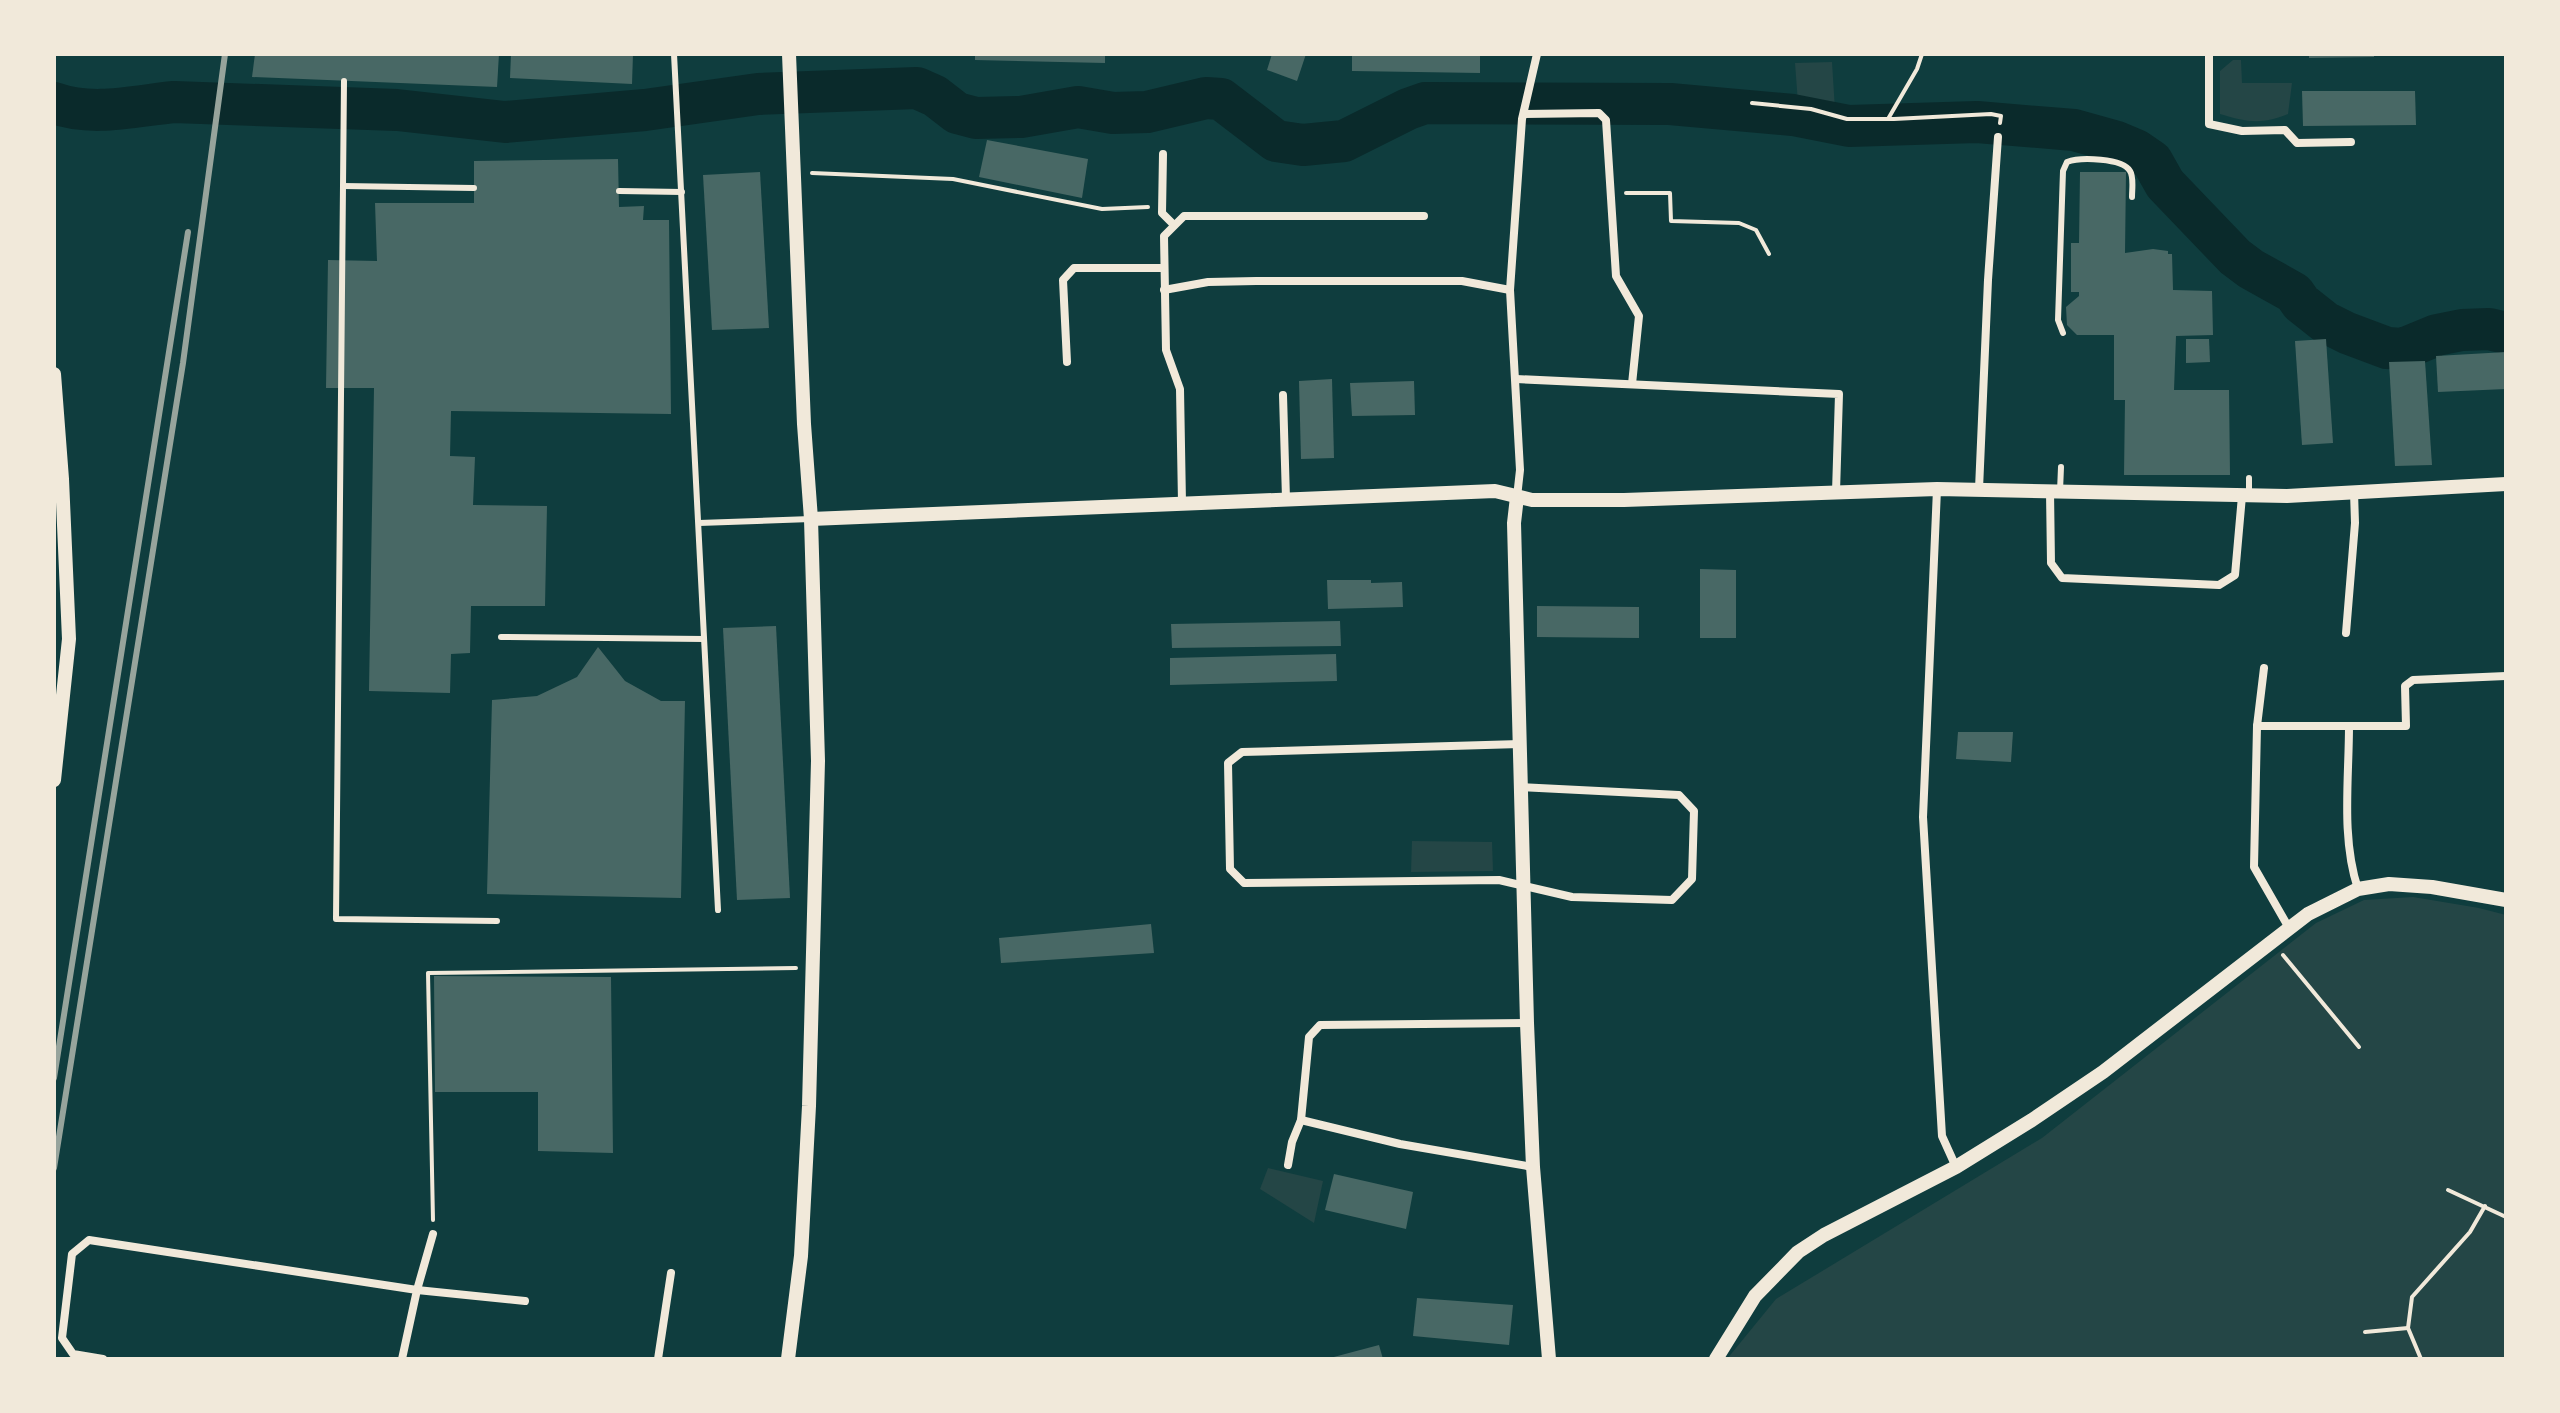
<svg xmlns="http://www.w3.org/2000/svg" width="2560" height="1413" font-family="'PT Sans Narrow',sans-serif">
	<style>
		.green { fill: #244646 }
		.lines { fill: none; stroke-linecap: round; stroke-linejoin: round }
		.river { stroke: #0a2a2b; stroke-width: 42 }
		.building { fill: #486865 }
		.path { stroke: #f1e9da; stroke-width: 4 }
		.service { stroke: #f1e9da; stroke-width: 6 }
		.minor { stroke: #f1e9da; stroke-width: 8 }
		.tertiary { stroke: #f1e9da; stroke-width: 14 }
		.rail { stroke: #97a49c; stroke-width: 6 }
	</style>
	<rect width="100%" height="100%" fill="#0f3d3e"/>
	<g class="green">
		<path d="M2233 60H2241L2242 83H2292L2288 114C2261 125 2247 122 2220 114V71Z"/>
		<polygon points="1832,62 1835,110 1798,103 1795,63"/>
		<polygon points="1412,841 1492,842 1493,871 1411,872"/>
		<polygon points="2413,897 2479,908 2506,915 2506,1359 1727,1359 1776,1299 2042,1138 2316,923 2364,900"/>
		<polygon points="1268,1168 1323,1181 1314,1223 1260,1189"/>
	</g>
	<g class="lines">
		<path class="river" d="M54 103C93 117 134 106 174 102L397 110 505 122 645 110 758 94 917 88 935 96 957 113 976 118 1021 117 1078 107 1113 113 1147 112 1206 98 1221 99 1276 141 1303 145 1344 141 1408 109 1425 103 1670 104 1793 115 1849 126 1977 122 2074 130 2117 142 2136 150 2152 161 2165 184 2235 257 2251 269 2294 293 2301 303 2325 322 2347 333 2387 348 2403 349 2437 335 2462 330 2489 329 2506 333"/>
	</g>
	<g class="building">
		<polygon points="255,54 499,54 497,87 252,77"/>
		<polygon points="511,54 633,54 632,84 510,78"/>
		<polygon points="975,54 1105,54 1105,63 975,60"/>
		<polygon points="1272,54 1306,54 1297,81 1267,70"/>
		<polygon points="1352,54 1480,54 1480,73 1352,71"/>
		<polygon points="2309,54 2374,54 2374,57 2309,58"/>
		<polygon points="2302,91 2415,91 2416,125 2303,126"/>
		<polygon points="987,140 1088,159 1082,198 979,177"/>
		<polygon points="618,159 619,207 644,206 643,220 669,220 671,414 451,411 450,456 475,457 473,505 547,506 545,606 471,606 470,653 451,654 450,693 369,691 374,388 326,388 328,260 377,261 375,203 474,203 474,161"/>
		<polygon points="760,172 769,328 712,330 703,175"/>
		<polygon points="2080,172 2126,172 2125,253 2153,249 2168,251 2168,254 2172,254 2173,290 2212,291 2213,335 2176,336 2174,390 2229,390 2230,475 2124,475 2125,400 2114,400 2114,335 2077,335 2067,325 2066,307 2079,296 2079,292 2071,292 2071,243 2079,243"/>
		<polygon points="2186,339 2209,339 2210,362 2186,363"/>
		<polygon points="2326,339 2333,443 2302,445 2295,341"/>
		<polygon points="2506,352 2506,389 2438,392 2436,356"/>
		<polygon points="2425,361 2432,465 2395,466 2389,362"/>
		<polygon points="1332,379 1334,458 1301,459 1299,381"/>
		<polygon points="1414,381 1415,415 1352,416 1350,383"/>
		<polygon points="1700,569 1736,570 1736,638 1700,638"/>
		<polygon points="1327,580 1371,580 1371,583 1402,582 1403,607 1328,609"/>
		<polygon points="1537,606 1639,607 1639,638 1537,637"/>
		<polygon points="1340,621 1341,646 1172,648 1171,624"/>
		<polygon points="776,626 790,898 737,900 723,628"/>
		<polygon points="598,647 625,681 661,701 685,701 681,898 487,894 492,700 537,696 577,677"/>
		<polygon points="1336,654 1337,681 1170,685 1170,658"/>
		<polygon points="1958,732 2013,732 2011,762 1956,759"/>
		<polygon points="1151,924 1154,953 1001,963 999,938"/>
		<polygon points="434,976 611,977 613,1153 538,1151 538,1092 435,1092"/>
		<polygon points="1334,1174 1413,1192 1406,1229 1325,1210"/>
		<polygon points="1417,1298 1513,1305 1509,1345 1413,1336"/>
		<polygon points="1379,1345 1383,1359 1330,1359 1330,1358"/>
	</g>
	<g class="lines">
		<g class="path">
			<polyline points="1752,103 1811,109 1847,119 1894,119 1991,114 2001,116 2000,123"/>
			<polyline points="1888,119 1917,69 1922,54"/>
			<polyline points="812,173 953,179 1102,209 1148,207"/>
			<polyline points="1626,193 1670,193 1671,221 1739,223 1756,230 1769,254"/>
			<polyline points="2283,955 2359,1047"/>
			<polyline points="2448,1190 2506,1217"/>
			<polyline points="433,1220 428,973 796,968"/>
			<polyline points="2365,1332 2408,1328"/>
			<polyline points="2421,1359 2408,1328 2412,1297 2470,1232 2485,1206"/>
		</g>
		<g class="service">
			<polyline points="674,54 718,910"/>
			<polyline points="344,81 336,919 497,921"/>
			<polyline points="343,186 474,188"/>
			<polyline points="619,191 682,192"/>
			<path d="M2063 333 2058 320 2063 171 2067 162C2080 157 2123 158 2130 171 2134 177 2132 189 2132 197"/>
			<polyline points="2249,478 2249,495"/>
			<polyline points="2060,491 2061,467"/>
			<polyline points="699,523 811,519"/>
			<polyline points="501,637 704,639"/>
		</g>
		<g class="minor">
			<polyline points="2209,54 2209,124 2242,131 2285,130 2297,143 2351,142"/>
			<polyline points="1524,114 1599,113 1606,120 1616,276 1639,316 1632,384"/>
			<polyline points="1163,154 1162,213 1174,225"/>
			<polyline points="1164,290 1208,282 1256,281 1462,281 1510,290"/>
			<polyline points="1067,362 1063,280 1074,268 1164,268"/>
			<polyline points="1516,379 1839,394 1836,492"/>
			<polyline points="1283,395 1286,499"/>
			<polyline points="1937,489 1923,817 1942,1136 1956,1167"/>
			<polyline points="1979,489 1988,280 1998,137"/>
			<polyline points="2050,491 2051,563 2062,578 2219,585 2235,575 2242,496"/>
			<polyline points="1517,497 1520,470 1510,290 1522,119 1537,54"/>
			<polyline points="1182,503 1180,389 1166,350 1164,236 1184,216 1424,216"/>
			<polyline points="2346,633 2355,523 2354,492"/>
			<polyline points="2264,668 2257,726 2254,867 2289,928"/>
			<polyline points="2257,726 2406,726 2405,686 2413,680 2506,676"/>
			<path d="M2349 726C2349 779 2341 838 2358 889"/>
			<polyline points="1520,744 1242,752 1228,763 1230,869 1244,883 1499,880 1572,897 1672,900 1692,879 1694,811 1679,795 1521,787"/>
			<polyline points="1301,1120 1400,1144 1533,1167"/>
			<polyline points="1288,1165 1292,1142 1301,1120 1309,1037 1320,1025 1527,1023"/>
			<polyline points="433,1234 417,1290 525,1301"/>
			<polyline points="103,1359 73,1354 62,1338 72,1254 89,1240 417,1290 402,1359"/>
			<polyline points="658,1359 671,1273"/>
		</g>
		<g class="tertiary">
			<polyline points="54,374 62,479 69,639 54,780"/>
			<polyline points="1517,497 1514,523 1527,1023 1533,1167 1549,1359"/>
			<polyline points="811,519 1495,491 1532,500 1624,500 1937,489 2287,496 2506,484"/>
			<polyline points="788,1359 801,1256 809,1106 818,761 811,519 804,424 789,54"/>
			<polyline points="1716,1359 1755,1296 1798,1252 1824,1235 1956,1167 2032,1120 2103,1072 2308,914 2358,889 2389,884 2432,887 2506,900"/>
		</g>
		<g class="rail">
			<polyline points="54,1078 188,232"/>
			<polyline points="54,1168 183,363 225,54"/>
		</g>
	</g>
	<rect width="2560" height="1413" fill="none" stroke="#f1e9da" stroke-width="112"/>
</svg>
